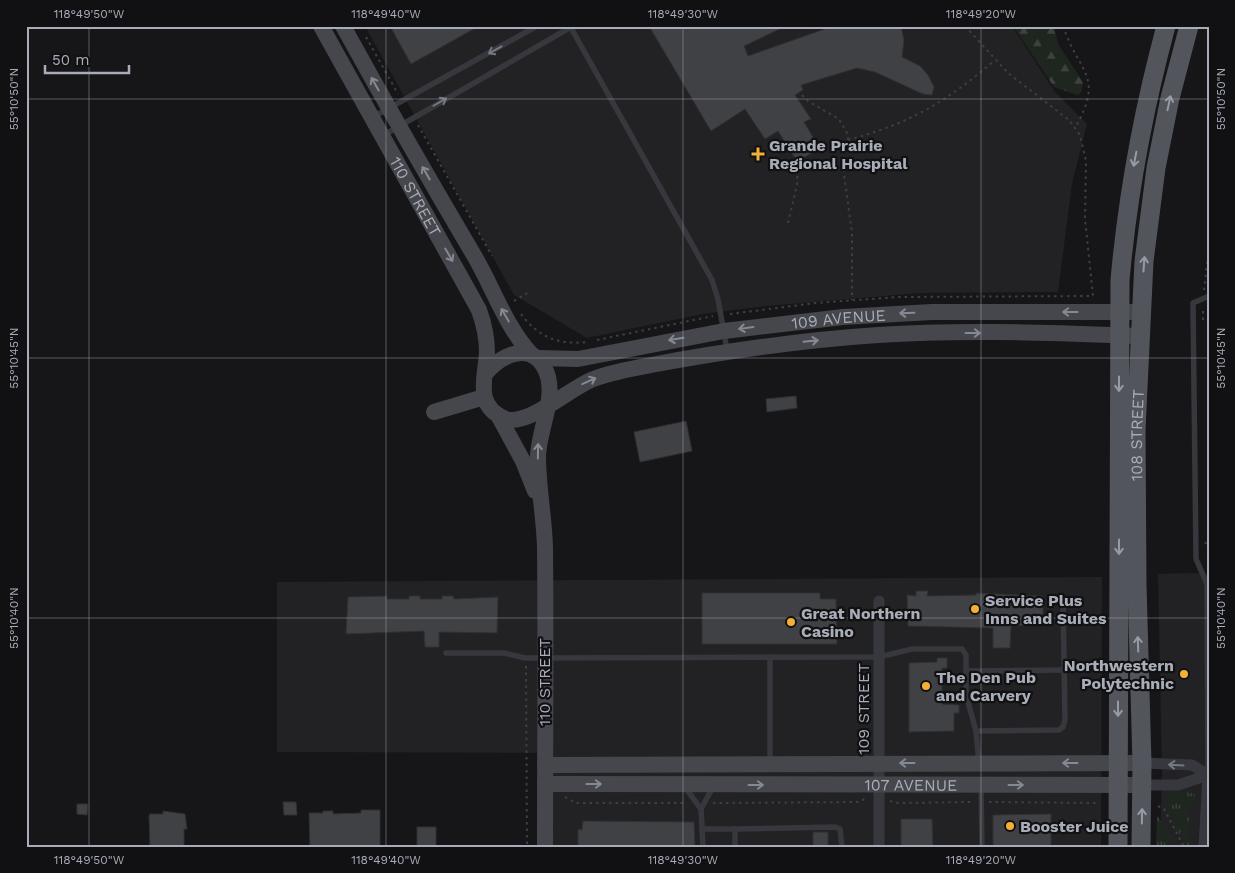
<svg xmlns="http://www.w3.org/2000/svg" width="1235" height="873" font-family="'Work Sans',sans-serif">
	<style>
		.built { fill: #222225 }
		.grass { fill: url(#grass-tufts) }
		.forest { fill: url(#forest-firs) }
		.park { fill: url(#park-dots) }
		.building { fill: #404145; stroke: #303034 }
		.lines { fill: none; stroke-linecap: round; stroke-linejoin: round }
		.path { stroke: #3d3f44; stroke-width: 2; stroke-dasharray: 2.5 4; stroke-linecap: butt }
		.lane { stroke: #37383d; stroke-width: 5.5 }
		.street { stroke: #37383d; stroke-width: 11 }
		.secondary { stroke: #45474d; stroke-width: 16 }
		.primary { stroke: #53555c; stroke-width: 19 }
		.oneway { stroke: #757881 }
		.oneway2 { stroke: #858993 }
		.oneway3 { stroke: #979ba6 }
		.ticks { fill: none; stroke: #a8adb8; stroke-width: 1; stroke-opacity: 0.45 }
		.poi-dot { fill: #f2b134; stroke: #111113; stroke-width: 2 }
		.labels { text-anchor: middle; stroke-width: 4.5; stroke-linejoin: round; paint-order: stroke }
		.poi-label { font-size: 16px; font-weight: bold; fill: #a8adb8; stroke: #111113; text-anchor: start }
		.street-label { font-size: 16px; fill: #a8adb8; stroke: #111113 }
		.neatline { fill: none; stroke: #a8adb8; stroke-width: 2 }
		.ticks-label { font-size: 12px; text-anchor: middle; fill: #a8adb8 }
	</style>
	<defs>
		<pattern id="grass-tufts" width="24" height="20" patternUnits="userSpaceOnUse" patternTransform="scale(1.25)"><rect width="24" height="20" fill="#1e261f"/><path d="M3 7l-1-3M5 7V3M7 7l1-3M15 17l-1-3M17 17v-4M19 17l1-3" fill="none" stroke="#3c433d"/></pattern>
		<pattern id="forest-firs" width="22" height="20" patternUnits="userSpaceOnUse" patternTransform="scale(1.25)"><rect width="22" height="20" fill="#1e261f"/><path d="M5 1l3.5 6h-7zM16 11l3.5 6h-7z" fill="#3c433d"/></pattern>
		<pattern id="park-dots" width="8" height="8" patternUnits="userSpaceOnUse" patternTransform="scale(1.25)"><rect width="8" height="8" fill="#1e261f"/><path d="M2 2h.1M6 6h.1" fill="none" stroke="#3c433d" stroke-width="1.8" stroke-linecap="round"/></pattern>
	</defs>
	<rect width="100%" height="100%" fill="#161618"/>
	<g class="built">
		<polygon points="365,26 1012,26 1055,92 1087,124 1072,184 1058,292 919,293 767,306 702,314 587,338 514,295"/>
		<polygon points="1186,573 1209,574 1209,847 1160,847 1162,773 1158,574"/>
		<polygon points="1102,577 1101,847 545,847 544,753 277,752 277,582"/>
	</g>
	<g class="grass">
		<polygon points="1184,790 1194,794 1199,805 1189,805 1189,847 1186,847 1163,804 1167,800 1165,797"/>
		<polygon points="1157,815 1177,847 1156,847"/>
	</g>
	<polygon class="forest" points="1013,26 1054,26 1058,44 1083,82 1082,91 1078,95 1054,87"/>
	<polygon class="park" points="26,612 28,750 26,750"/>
	<g class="building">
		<polygon points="390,26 479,26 411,64"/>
		<polygon points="649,26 786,26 744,46 748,56 833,26 901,26 904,40 902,57 920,66 928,75 934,87 932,95 923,94 875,72 857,68 801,85 803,90 795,95 811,119 804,122 820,149 797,161 778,131 765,139 745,109 711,131"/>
		<polygon points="796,396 797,408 767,412 766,399"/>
		<polygon points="686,421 692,451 640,462 634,432"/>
		<polygon points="916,591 928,591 927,596 976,595 976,593 1043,596 1043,622 1037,622 1037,625 1011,626 1010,648 993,648 993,628 908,626 907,595 916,596"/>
		<polygon points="702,593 820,593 820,599 836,599 837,644 702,644"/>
		<polygon points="387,596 387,599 409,599 409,596 420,596 420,599 442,599 442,596 453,596 454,599 498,597 497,633 439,632 439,647 425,647 424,631 346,634 348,597"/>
		<polygon points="937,658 947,658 947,668 942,668 942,704 959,705 959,713 954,713 954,731 909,732 909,663 937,662"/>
		<polygon points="283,802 296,802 297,815 284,815"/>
		<polygon points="77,804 88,804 87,815 77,814"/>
		<polygon points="361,810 380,810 380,847 310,847 309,813 323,813 323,811 333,811 333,814 361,813"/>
		<polygon points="163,811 185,814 187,829 184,829 184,847 150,847 149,816 150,814 163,814"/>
		<polygon points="1051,814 1051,847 993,847 993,815"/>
		<polygon points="901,819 932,819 933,847 901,847"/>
		<polygon points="583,821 694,822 695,847 578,847 578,829 582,830"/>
		<rect x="417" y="827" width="19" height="20"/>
		<rect x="813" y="832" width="15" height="15"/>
	</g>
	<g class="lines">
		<g class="path">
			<polyline points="965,26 1008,73 1069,120 1080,135 1086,161 1085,219 1093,296"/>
			<path d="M1063 26C1079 74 1105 75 1075 128"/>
			<polyline points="366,37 398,94"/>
			<polyline points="802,95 808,101 839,119 847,133 848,140 843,167 852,233 852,300"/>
			<polyline points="418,125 492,256"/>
			<path d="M848 140C911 123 946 102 995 60"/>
			<polyline points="788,223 797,185 798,162"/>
			<polyline points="1204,290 1209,247"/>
			<polyline points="514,301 529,292"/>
			<path d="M521 314C539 338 559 345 588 342"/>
			<polyline points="730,314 816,303 898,297 1093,296"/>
			<polyline points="1203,320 1203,307"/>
			<polyline points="597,340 713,316"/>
			<polyline points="1205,542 1209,548"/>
			<polyline points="526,666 527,847"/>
			<polyline points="565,797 576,803 686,803"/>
			<polyline points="890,801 898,803 972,802"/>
			<polyline points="989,802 1097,803"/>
			<polyline points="713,803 858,802 865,799"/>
			<polyline points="1158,806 1164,809 1184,847"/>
		</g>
		<g class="lane">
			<polyline points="570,26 712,280 718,299 727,350"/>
			<polyline points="373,117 537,26"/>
			<polyline points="384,135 571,27"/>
			<polyline points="446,653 504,653 525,658 879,657 912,649 962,649 966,655 966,695 976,731 979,763"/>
			<polyline points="966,671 1064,670"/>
			<polyline points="976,731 1059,730 1063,727 1065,720 1063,599"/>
			<polyline points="770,762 770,657"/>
			<polyline points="1208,774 1207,584 1196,559 1193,303 1209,296"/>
			<polyline points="684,786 701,809"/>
			<polyline points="981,787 982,847"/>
			<polyline points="702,829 735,829 735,847"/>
			<polyline points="735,829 835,827 840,829 842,847"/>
			<polyline points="703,847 701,809 713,787"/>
		</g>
		<g class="street">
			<polyline points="1142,763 1192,765 1208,775"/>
			<polyline points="1142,785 1178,785 1208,775"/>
			<polyline points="879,847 879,601"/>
			<polyline points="1204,847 1208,775"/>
		</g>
		<g class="secondary">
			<path id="s1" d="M321 26 479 310C484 324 487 337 487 352 486 376 473 407 506 419 528 426 568 390 591 380 610 372 631 369 651 365 726 351 802 340 878 335 965 329 1054 333 1141 336"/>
			<path d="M343 26C386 104 430 181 475 257 494 290 506 327 532 355"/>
			<path id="s2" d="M538 358 578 359 724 331 843 317 932 312H1142"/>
			<path d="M485 374C499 357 529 340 544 367 559 393 539 427 538 456 538 486 544 516 545 547 546 647 545 747 545 847"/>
			<polyline points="434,412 484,397"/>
			<polyline points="498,415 523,461 535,491"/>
			<polyline points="545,765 1142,763"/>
			<path id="s3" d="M545 784 1142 785"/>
		</g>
		<g class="primary">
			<path d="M1118 847 1120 280C1128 192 1143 111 1166 26"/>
			<path id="s4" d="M1141 847 1142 763 1137 585 1136 430 1144 261 1156 168 1170 98 1189 26"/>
		</g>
	</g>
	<defs><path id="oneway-shaft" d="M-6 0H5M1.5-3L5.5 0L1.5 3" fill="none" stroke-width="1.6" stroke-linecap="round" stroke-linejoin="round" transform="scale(1.25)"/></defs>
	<g class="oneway">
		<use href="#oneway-shaft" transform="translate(495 50) rotate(151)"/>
		<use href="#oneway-shaft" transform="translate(440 102) rotate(-30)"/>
		<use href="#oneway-shaft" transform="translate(1176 765) rotate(-177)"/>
	</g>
	<g class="oneway2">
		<use href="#oneway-shaft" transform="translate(375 84) rotate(-119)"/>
		<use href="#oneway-shaft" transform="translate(426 173) rotate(-120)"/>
		<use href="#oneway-shaft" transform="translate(449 255) rotate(60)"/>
		<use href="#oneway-shaft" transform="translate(1070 312) rotate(180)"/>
		<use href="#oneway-shaft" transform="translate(907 313) rotate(178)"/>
		<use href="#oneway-shaft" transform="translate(505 315) rotate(-120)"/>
		<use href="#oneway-shaft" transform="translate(746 328) rotate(172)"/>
		<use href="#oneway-shaft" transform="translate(973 333)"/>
		<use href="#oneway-shaft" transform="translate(676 339) rotate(171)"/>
		<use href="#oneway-shaft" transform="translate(811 341) rotate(-6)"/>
		<use href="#oneway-shaft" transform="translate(589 381) rotate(-24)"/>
		<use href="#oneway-shaft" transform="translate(538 451) rotate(-89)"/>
		<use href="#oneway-shaft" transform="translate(907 763) rotate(-180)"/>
		<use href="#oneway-shaft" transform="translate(1070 763) rotate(180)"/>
		<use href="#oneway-shaft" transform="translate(594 784)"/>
		<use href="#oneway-shaft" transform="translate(756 785)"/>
		<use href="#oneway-shaft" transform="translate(1016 785)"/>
	</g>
	<g class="oneway3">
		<use href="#oneway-shaft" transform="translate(1169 103) rotate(-78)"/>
		<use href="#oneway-shaft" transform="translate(1135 159) rotate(101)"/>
		<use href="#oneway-shaft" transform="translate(1144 264) rotate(-86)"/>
		<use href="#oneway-shaft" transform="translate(1119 384) rotate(90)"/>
		<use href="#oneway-shaft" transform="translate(1119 547) rotate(90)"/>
		<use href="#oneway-shaft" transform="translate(1138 644) rotate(-92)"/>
		<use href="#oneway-shaft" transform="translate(1118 709) rotate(90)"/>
		<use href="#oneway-shaft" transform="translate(1142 816) rotate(-89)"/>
	</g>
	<path class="ticks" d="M89 26V847M386 26V847M683 26V847M981 26V847M26 99H1209M26 358H1209M26 618H1209"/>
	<g class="poi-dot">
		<path d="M755.5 146.5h5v5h5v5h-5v5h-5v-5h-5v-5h5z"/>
		<circle cx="975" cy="609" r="5"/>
		<circle cx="791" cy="622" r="5"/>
		<circle cx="1184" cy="674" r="5"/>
		<circle cx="926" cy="686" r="5"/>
		<circle cx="1010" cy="826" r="5"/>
	</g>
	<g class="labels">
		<g class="poi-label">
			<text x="769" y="151">Grande Prairie<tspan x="769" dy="18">Regional Hospital</tspan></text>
			<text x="985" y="606">Service Plus<tspan x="985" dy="18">Inns and Suites</tspan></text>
			<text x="801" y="619">Great Northern<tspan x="801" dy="18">Casino</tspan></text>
			<text x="1174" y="671" text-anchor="end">Northwestern<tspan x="1174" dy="18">Polytechnic</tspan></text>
			<text x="936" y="683">The Den Pub<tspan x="936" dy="18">and Carvery</tspan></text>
			<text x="1020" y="832">Booster Juice</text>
		</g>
		<g class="street-label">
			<text dy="6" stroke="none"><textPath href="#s1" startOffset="195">110 STREET</textPath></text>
			<text dy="6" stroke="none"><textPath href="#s2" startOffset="304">109 AVENUE</textPath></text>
			<text dy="6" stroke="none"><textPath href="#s4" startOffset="412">108 STREET</textPath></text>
			<text transform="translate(544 682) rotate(-90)" y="6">110 STREET</text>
			<text transform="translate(863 709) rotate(-90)" y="6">109 STREET</text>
			<text dy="6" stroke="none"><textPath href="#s3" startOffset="366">107 AVENUE</textPath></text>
		</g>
	</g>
	<rect width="1235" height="873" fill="none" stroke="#111113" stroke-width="55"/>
	<path d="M45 65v8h84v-8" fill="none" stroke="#a8adb8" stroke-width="2.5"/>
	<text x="52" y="65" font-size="15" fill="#a8adb8" stroke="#111113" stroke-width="4" paint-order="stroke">50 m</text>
	<rect x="28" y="28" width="1180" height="818" class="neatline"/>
	<g class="ticks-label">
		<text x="89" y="18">118°49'50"W</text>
		<text x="386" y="18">118°49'40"W</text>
		<text x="683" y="18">118°49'30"W</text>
		<text x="981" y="18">118°49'20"W</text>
		<text transform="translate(14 99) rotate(-90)" y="4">55°10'50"N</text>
		<text transform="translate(1221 99) rotate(-90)" y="4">55°10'50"N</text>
		<text transform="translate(14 358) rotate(-90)" y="4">55°10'45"N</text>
		<text transform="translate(1221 358) rotate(-90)" y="4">55°10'45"N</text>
		<text transform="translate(14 618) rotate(-90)" y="4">55°10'40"N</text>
		<text transform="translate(1221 618) rotate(-90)" y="4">55°10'40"N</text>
		<text x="89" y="864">118°49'50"W</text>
		<text x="386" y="864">118°49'40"W</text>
		<text x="683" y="864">118°49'30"W</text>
		<text x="981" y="864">118°49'20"W</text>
	</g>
</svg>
